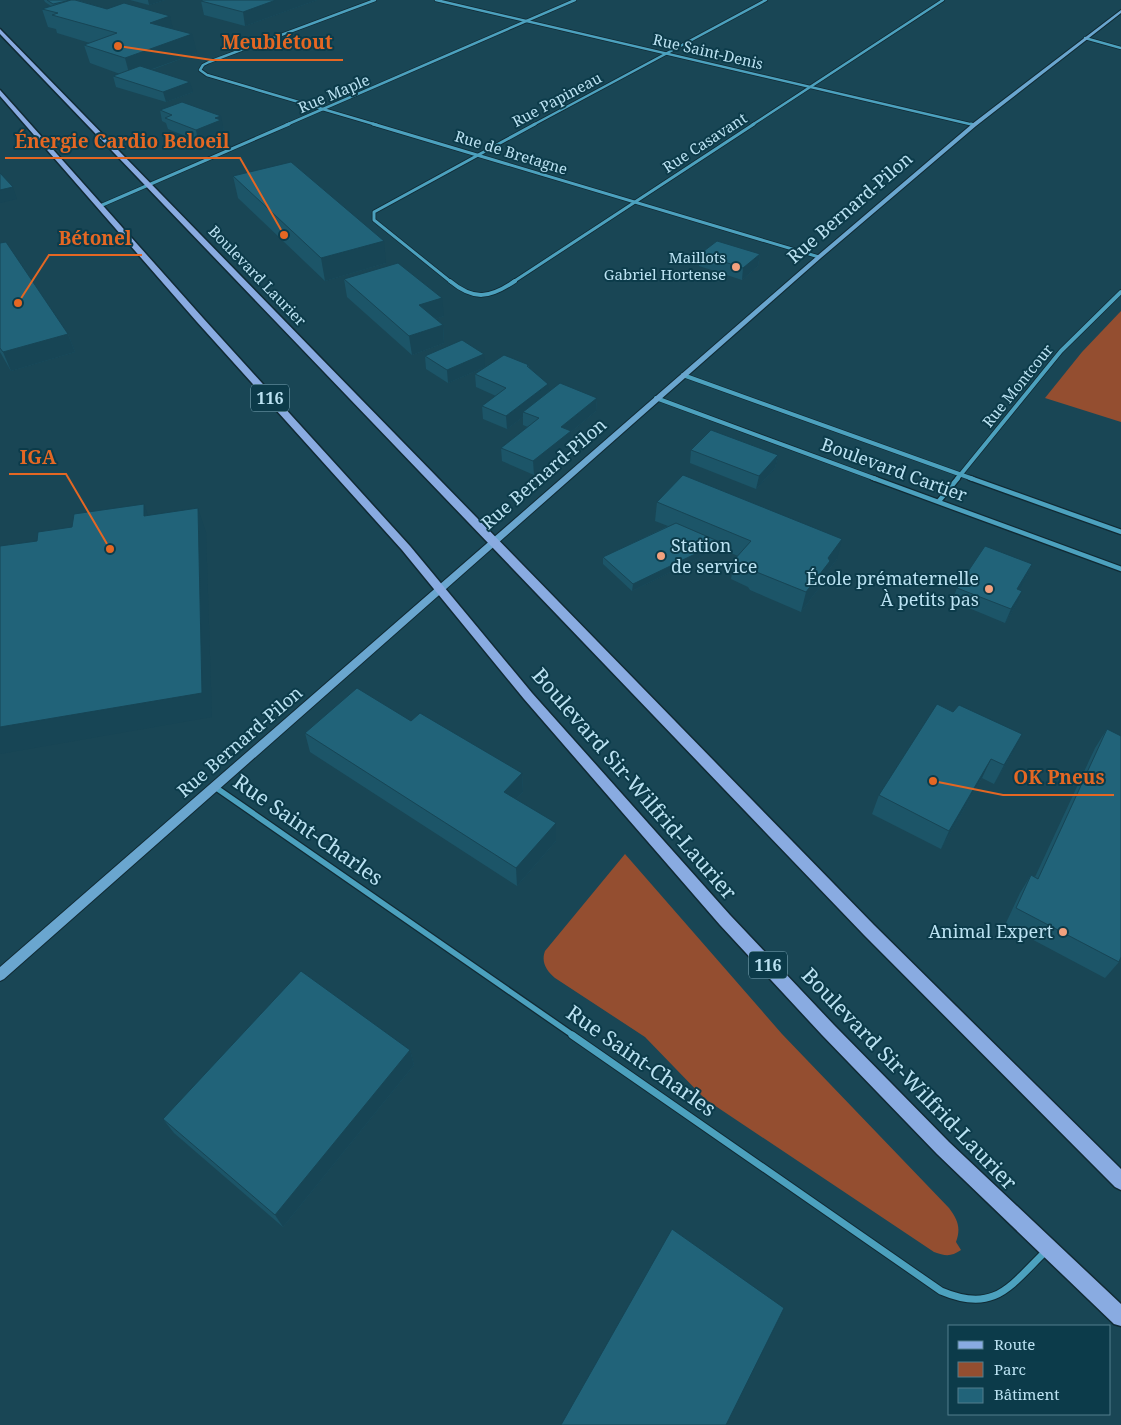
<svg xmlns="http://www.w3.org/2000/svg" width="1121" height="1425" font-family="'Noto Serif',serif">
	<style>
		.green { fill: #944e30 }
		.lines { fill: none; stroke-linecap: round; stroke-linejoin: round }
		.street-far5-casing { stroke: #102a34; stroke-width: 4 }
		.street-far4-casing { stroke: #102a34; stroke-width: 4.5 }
		.street-far3-casing { stroke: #102a34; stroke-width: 5.5 }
		.street-far2-casing { stroke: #102a34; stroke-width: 7 }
		.street-far1-casing { stroke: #102a34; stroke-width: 8 }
		.street-casing { stroke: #102a34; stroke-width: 9 }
		.secondary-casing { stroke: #102a34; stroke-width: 2 }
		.primary-casing { stroke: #102a34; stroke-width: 3 }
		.street-far5 { stroke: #4ca1be; stroke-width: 2.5 }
		.street-far4 { stroke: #4ca1be; stroke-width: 3 }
		.street-far3 { stroke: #4ca1be; stroke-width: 4 }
		.street-far2 { stroke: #4ca1be; stroke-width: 4.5 }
		.street-far1 { stroke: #4ca1be; stroke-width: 5.5 }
		.street { stroke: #4ca1be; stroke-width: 7 }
		.secondary { fill: #6aa6cf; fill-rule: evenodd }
		.primary { fill: #89abe1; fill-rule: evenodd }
		.wall { fill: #1c5568 }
		.shaded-wall { fill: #174555 }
		.building { fill: #216379; stroke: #174555 }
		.poi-dot { fill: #f2a17e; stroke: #0c3b4a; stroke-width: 2 }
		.labels { text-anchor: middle; stroke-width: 4; stroke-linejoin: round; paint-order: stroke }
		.far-street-label { font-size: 15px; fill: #bbe2f2; stroke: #0c3b4a }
		.far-poi-label { font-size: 15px; fill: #bbe2f2; stroke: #0c3b4a; text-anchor: end }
		.shield { fill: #0c3b4a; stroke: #86b0c0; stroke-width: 1 }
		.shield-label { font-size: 16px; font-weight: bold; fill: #bbe2f2 }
		.street-label { font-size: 18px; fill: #bbe2f2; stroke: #0c3b4a }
		.poi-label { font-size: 18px; fill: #bbe2f2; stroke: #0c3b4a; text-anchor: end }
		.near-street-label { font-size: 21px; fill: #bbe2f2; stroke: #0c3b4a }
		.leader { fill: none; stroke: #e46723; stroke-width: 2 }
		.callout-dot { fill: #e46723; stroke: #0c3b4a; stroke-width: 2 }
		.callout-label { font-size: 19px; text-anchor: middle; font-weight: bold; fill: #e46723; stroke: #0c3b4a; stroke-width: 4; stroke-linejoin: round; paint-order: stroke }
	</style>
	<rect width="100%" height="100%" fill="#194655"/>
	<g class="green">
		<polygon points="1121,311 1121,422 1045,398 1082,352"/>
		<path d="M625 854 782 1034 949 1208C958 1220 961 1228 956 1242L961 1250C951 1257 945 1256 934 1252L705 1099 645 1037 555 978C546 970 541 962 545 951Z"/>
	</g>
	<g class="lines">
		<defs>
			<g id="street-far5">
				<polyline points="375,0 209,62 203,65 200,70 207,75 377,125"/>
				<polyline points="436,0 974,125"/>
				<polyline points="1085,38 1121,48"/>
				<polyline points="286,125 575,0"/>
				<polyline points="533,125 766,0"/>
				<polyline points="752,125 943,0"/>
			</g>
			<g id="street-far4">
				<polyline points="373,124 819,257"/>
				<polyline points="971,124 974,125"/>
				<polyline points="100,206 289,124"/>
				<polyline points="451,282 374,220 374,212 535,124"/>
				<polyline points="513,282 754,124"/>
			</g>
			<g id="street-far3">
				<path d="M450 281C474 301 490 298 515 281"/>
				<polyline points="683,375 973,479"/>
				<polyline points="656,398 876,479"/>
				<polyline points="957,479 1061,351 1121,292"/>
			</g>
			<g id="street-far2">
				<polyline points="873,478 1121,569"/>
				<polyline points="970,478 1121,532"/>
				<polyline points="939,501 958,478"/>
			</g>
			<polyline id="street-far1" points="215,787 574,1036"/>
			<path id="street" d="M572 1035 941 1291C995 1314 1010 1286 1046 1251"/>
			<polygon id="secondary" points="1121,10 1121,13 976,126 821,258 4,979 0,981 0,967 817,256 972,124"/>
			<g id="primary">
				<polygon points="0,29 874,925 1121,1169 1121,1190 1115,1187 864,935 0,34"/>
				<polygon points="0,90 203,318 410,546 532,693 730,915 834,1025 949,1142 1121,1304 1121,1326 1114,1324 937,1154 822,1035 720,925 524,699 402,550 197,322 0,96"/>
			</g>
		</defs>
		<use href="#street-far5" class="street-far5-casing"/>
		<use href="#street-far4" class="street-far4-casing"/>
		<use href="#street-far3" class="street-far3-casing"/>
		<use href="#street-far2" class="street-far2-casing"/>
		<use href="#street-far1" class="street-far1-casing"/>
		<use href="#street" class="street-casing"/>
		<use href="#secondary" class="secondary-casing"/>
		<use href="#primary" class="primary-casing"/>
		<use href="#street-far5" class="street-far5"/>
		<use href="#street-far4" class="street-far4"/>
		<use href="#street-far3" class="street-far3"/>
		<use href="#street-far2" class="street-far2"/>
		<use href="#street-far1" class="street-far1"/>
		<use href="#street" class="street"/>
		<use href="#secondary" class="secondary"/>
		<use href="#primary" class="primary"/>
	</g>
	<g class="wall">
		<polygon points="44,0 77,0 173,29 197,53 151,70 193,92 166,102 116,87 113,76 120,74 90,63 84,45 90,43 57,33 56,29 48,27 42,9 51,6 45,2"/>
		<polygon points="130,0 165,0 149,5"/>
		<polygon points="317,0 245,26 204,15 201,1"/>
		<polygon points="160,110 224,127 223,127 224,131 198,141 168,129 166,123 162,121"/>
		<polygon points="233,176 386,263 325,281 238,198"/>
		<polygon points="0,243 68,334 75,352 11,371 0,352"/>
		<polygon points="700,254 760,254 758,266 742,280 699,266"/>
		<polygon points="344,279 444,316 435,319 443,325 444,343 412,355 347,297"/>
		<polygon points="425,356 485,367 448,383 426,369"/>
		<polygon points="529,365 529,368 549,392 597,398 596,411 571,432 571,444 534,475 502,461 501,448 528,427 523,425 523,417 507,429 483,419 482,406 496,396 476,387 475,374"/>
		<polygon points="691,450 778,455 775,468 756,489 690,463"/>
		<polygon points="657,502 837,559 827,572 825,580 801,612 750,590 748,587 731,579 734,560 738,556 719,548 632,591 603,564 603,557 668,526 655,521"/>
		<polygon points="1032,564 1026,578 1018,590 1016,605 1005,623 952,601 957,588"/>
		<polygon points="411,721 522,773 523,792 516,799 556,841 517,886 310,752 305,733"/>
		<polygon points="1107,729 1119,962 1105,978 1005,925 1020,893 1031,875 1035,877 1095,748"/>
		<polygon points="1013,752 994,784 982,778 941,849 872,814 879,795"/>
		<polygon points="410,1050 414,1065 283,1227 174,1133 163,1119"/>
	</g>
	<g class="shaded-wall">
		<polygon points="148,0 165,0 149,5"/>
		<polygon points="276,0 317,0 245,26 243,12"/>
		<polygon points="170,16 174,34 150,23"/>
		<polygon points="192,34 197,53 130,77 125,58"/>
		<polygon points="190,82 193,92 166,102 163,92"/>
		<polygon points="221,116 224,131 198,141 196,130 215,118"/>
		<polygon points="13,187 17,199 0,203 0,190"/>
		<polygon points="384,241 386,263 325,281 321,258"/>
		<polygon points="760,254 758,266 742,280 743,268"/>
		<polygon points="442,298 444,316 421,324 419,305"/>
		<polygon points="443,325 444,343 412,355 409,336"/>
		<polygon points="68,334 75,352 11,371 3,352"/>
		<polygon points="484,354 485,367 448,383 447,370"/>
		<polygon points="548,384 549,397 523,412 523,417 507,429 506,416"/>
		<polygon points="597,398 596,411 571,432 571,444 534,475 533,461 561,427"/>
		<polygon points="778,455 775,468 756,489 759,476"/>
		<polygon points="144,504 153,529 144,516"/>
		<polygon points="198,508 206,532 212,717 0,754 0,727"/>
		<polygon points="842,539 837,559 827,572 825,580 801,612 806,592 828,558"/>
		<polygon points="720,542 719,548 632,591 633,584"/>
		<polygon points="1032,564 1026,578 1011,603 1017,589"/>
		<polygon points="1022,591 1016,605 1005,623 1011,609"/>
		<polygon points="1022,734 1013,752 994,784 1004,765"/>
		<polygon points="991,759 982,778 941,849 949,831"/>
		<polygon points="522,773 523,792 505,810 504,792"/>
		<polygon points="556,823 556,841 517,886 516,868"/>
		<polygon points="410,1050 414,1065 283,1227 275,1215"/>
	</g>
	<g class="building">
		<polygon points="47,0 71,0 53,4"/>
		<polygon points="71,0 75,0 107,9 124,3 170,16 150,23 192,34 125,58 84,45 117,33 52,15 58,13 42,9"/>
		<polygon points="203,0 276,0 243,12 201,1"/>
		<polygon points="140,66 190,82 163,92 113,76"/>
		<polygon points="182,102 221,116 215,118 221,120 196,130 165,118 172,115 160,110"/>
		<polygon points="291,162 384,241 321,258 233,176"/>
		<polygon points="0,173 13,187 0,190"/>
		<polygon points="717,241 760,254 743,268 700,254"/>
		<polygon points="6,242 68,334 3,352 0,348 0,243"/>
		<polygon points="398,263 442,298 419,305 443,325 409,336 344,279"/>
		<polygon points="462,340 484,354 447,370 425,356"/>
		<polygon points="504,355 529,365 527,366 548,384 506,416 482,406 506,388 475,374"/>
		<polygon points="560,383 597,398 561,427 571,431 533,461 501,448 539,418 523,412"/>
		<polygon points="711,430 778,455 759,476 691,450"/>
		<polygon points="683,475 842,539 828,558 830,561 806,592 754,571 751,568 734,560 751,541 657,502"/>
		<polygon points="144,504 144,516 198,508 202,693 0,727 0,546 37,541 38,532 72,527 74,514"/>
		<polygon points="676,523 720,542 633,584 603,557"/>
		<polygon points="985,546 1032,564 1017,589 1022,591 1011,609 957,588"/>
		<polygon points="357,688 411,721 420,713 522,773 504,792 556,823 516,868 305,733"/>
		<polygon points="937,704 953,712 959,705 1022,734 1004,765 991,759 949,831 879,795"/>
		<polygon points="1107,729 1121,736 1121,957 1119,962 1016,908 1031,875 1038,879"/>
		<polygon points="301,971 410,1050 275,1215 163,1119"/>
		<polygon points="672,1229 784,1308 726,1425 561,1425"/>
	</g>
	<g class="poi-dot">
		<circle cx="736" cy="267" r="5"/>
		<circle cx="661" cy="556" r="5"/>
		<circle cx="989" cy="589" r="5"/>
		<circle cx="1063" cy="932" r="5"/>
	</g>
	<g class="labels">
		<g class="far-street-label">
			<text transform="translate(708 52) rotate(13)" y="5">Rue Saint-Denis</text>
			<text transform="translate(334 94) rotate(-23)" y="5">Rue Maple</text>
			<text transform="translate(557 100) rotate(-28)" y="5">Rue Papineau</text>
			<text transform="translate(705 143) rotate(-33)" y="5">Rue Casavant</text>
			<text transform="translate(511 153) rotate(17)" y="5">Rue de Bretagne</text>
			<text transform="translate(257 276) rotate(46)" y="5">Boulevard Laurier</text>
			<text transform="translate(1018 386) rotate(-51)" y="5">Rue Montcour</text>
		</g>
		<g class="far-poi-label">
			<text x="726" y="263">Maillots<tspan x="726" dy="17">Gabriel Hortense</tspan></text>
		</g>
		<g class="shield">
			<rect x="251" y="384.5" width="38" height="27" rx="4"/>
			<rect x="749" y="951.5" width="38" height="27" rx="4"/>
		</g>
		<g class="shield-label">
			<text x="270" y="404">116</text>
			<text x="768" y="971">116</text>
		</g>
		<g class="street-label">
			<text transform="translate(850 208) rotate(-41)" y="6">Rue Bernard-Pilon</text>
			<text transform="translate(894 470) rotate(20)" y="6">Boulevard Cartier</text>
			<text transform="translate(544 474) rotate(-41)" y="6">Rue Bernard-Pilon</text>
			<text transform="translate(240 742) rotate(-41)" y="6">Rue Bernard-Pilon</text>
		</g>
		<g class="poi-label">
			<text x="671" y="552" text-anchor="start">Station<tspan x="671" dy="21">de service</tspan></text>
			<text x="979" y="585">École prématernelle<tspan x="979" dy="21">À petits pas</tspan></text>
			<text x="1053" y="938">Animal Expert</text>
		</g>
		<g class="near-street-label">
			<text transform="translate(634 784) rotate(49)" y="7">Boulevard Sir-Wilfrid-Laurier</text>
			<text transform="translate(308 830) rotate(35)" y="7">Rue Saint-Charles</text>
			<text transform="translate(641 1061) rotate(35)" y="7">Rue Saint-Charles</text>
			<text transform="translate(909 1079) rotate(46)" y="7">Boulevard Sir-Wilfrid-Laurier</text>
		</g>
	</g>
	<path class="leader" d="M118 46L212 60H343M284 235L240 158H5M18 303L49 255H142M110 549L66 474H9M933 781L1003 795H1114"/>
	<g class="callout-dot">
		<circle cx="118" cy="46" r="5"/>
		<circle cx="284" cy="235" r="5"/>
		<circle cx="18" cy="303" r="5"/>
		<circle cx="110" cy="549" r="5"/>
		<circle cx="933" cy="781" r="5"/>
	</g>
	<g class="callout-label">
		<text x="277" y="49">Meublétout</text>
		<text x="122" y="148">Énergie Cardio Beloeil</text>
		<text x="95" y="245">Bétonel</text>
		<text x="38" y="464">IGA</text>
		<text x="1059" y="784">OK Pneus</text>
	</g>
	<rect x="948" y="1325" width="162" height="90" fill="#0c3b4a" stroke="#527e8d"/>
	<rect x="958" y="1341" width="25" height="8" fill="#89abe1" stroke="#527e8d"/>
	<text x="994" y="1350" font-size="15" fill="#bbe2f2">Route</text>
	<rect x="958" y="1362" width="25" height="15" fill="#944e30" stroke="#527e8d"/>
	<text x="994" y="1375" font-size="15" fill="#bbe2f2">Parc</text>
	<rect x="958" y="1388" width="25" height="15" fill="#216379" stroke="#527e8d"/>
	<text x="994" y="1400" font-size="15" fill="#bbe2f2">Bâtiment</text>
</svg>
